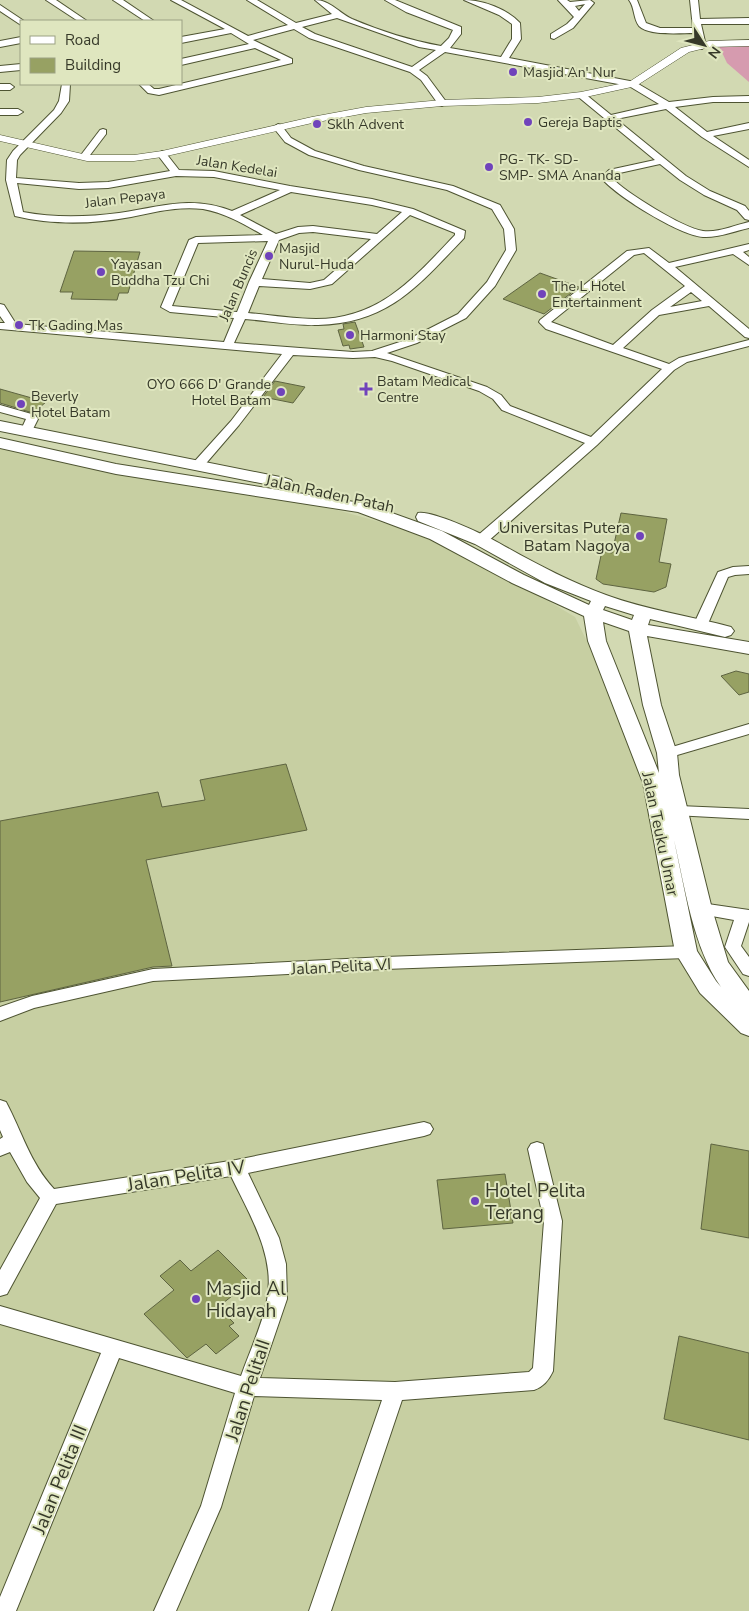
<svg xmlns="http://www.w3.org/2000/svg" width="749" height="1611" font-family="'Nunito Sans',sans-serif">
	<style>
		.built { fill: #c7cfa2 }
		.green { fill: #d69baf }
		.building { fill: #97a163; stroke: #5e6441 }
		.lines { fill: none; stroke-linecap: round; stroke-linejoin: round }
		.minor-casing { stroke: #4e5432; stroke-width: 2 }
		.tertiary-casing { stroke: #4e5432; stroke-width: 1 }
		.secondary-casing { stroke: #4e5432; stroke-width: 2 }
		.minor { fill: #fff; fill-rule: evenodd }
		.tertiary { fill: #fff; fill-rule: evenodd }
		.secondary { fill: #fff; fill-rule: evenodd }
		.poi-dot { fill: #7043bb; stroke: #dfe6bf; stroke-width: 2 }
		.labels { text-anchor: middle; stroke-width: 4; stroke-linejoin: round; paint-order: stroke }
		.far-poi-label { font-size: 14px; fill: #363929; stroke: #dfe6bf; text-anchor: start }
		.far-street-label { font-size: 14px; fill: #363929; stroke: #dfe6bf }
		.street-label { font-size: 16px; fill: #363929; stroke: #dfe6bf }
		.poi-label { font-size: 16px; fill: #363929; stroke: #dfe6bf; text-anchor: end }
		.near-street-label { font-size: 19px; fill: #363929; stroke: #dfe6bf }
		.near-poi-label { font-size: 19px; fill: #363929; stroke: #dfe6bf; text-anchor: start }
	</style>
	<rect width="100%" height="100%" fill="#d2d9b2"/>
	<polygon class="built" points="0,443 337,510 448,541 575,617 656,782 683,957 749,1008 749,1611 0,1611"/>
	<polygon class="green" points="719,46 749,46 749,82 727,63"/>
	<g class="building">
		<polygon points="74,251 140,252 128,293 119,293 117,300 71,299 73,292 60,292"/>
		<polygon points="540,273 579,287 544,314 503,299"/>
		<polygon points="355,322 364,347 350,349 349,345 343,346 338,330 344,329 343,324"/>
		<polygon points="275,381 305,387 293,403 263,397"/>
		<polygon points="0,389 46,402 33,413 0,403"/>
		<polygon points="621,513 667,519 659,562 671,564 666,587 654,592 603,584 596,579 602,551 612,553"/>
		<polygon points="736,671 749,674 749,692 739,695 721,676"/>
		<polygon points="286,764 307,830 146,860 172,966 153,967 0,1002 0,821 158,792 162,807 205,800 200,780"/>
		<polygon points="711,1144 749,1151 749,1238 701,1229"/>
		<polygon points="505,1174 513,1223 443,1229 437,1180"/>
		<polygon points="218,1250 250,1282 218,1307 234,1323 229,1326 239,1336 216,1354 206,1344 187,1358 144,1314 174,1290 160,1276 180,1260 191,1271"/>
		<polygon points="679,1336 749,1353 749,1440 664,1419"/>
	</g>
	<g class="lines">
		<defs>
			<g id="minor">
				<polygon points="46,0 56,0 87,21 78,21"/>
				<polygon points="113,0 123,0 154,21 145,21"/>
				<path d="M171 0H181L248 36 288 25 247 0H257L296 23 332 14 315 0C330 0 339 13 352 19 380 31 412 41 441 46L449 38 453 30 406 12 385 0H395L461 27V34L450 48 501 57 512 39V24L499 15 464 0C483 0 507 9 520 23L521 39 509 58 635 82 669 102 713 97 749 96V102H713L675 107 707 132 749 123V129L713 136 749 160V167L702 137 666 109 616 119 686 176 710 191 745 206 749 211V220L745 219 737 210 704 195 680 180 660 164 615 174 612 178C626 193 683 228 703 231 718 233 735 225 749 222V228C735 231 718 238 703 237 679 235 620 198 603 180L601 178 609 170 655 160 576 95 578 93H584L611 115 659 104 629 86 445 52 419 70 427 76 447 103 442 106 439 105 421 80 410 72 309 38 294 29 253 40 292 59V63L159 95 148 93 139 84H148L154 89H159L281 60 255 48 181 65V59L249 44 231 33 181 43V37L225 29ZM337 18 419 47 436 50 412 67 315 34 302 27Z"/>
				<path d="M558 0H567L570 2 590 0 594 3 573 28 554 39 551 38V34L567 24 574 17ZM585 4 579 11 575 6Z"/>
				<path d="M629 0H637L646 23 660 28H693L690 0H698L700 19 749 18V24H701L706 46 702 49 698 46 694 33C681 33 648 36 639 26 633 18 635 8 629 0Z"/>
				<polygon points="0,5 24,21 21,21 21,25 0,11"/>
				<polygon points="21,37 21,43 0,47 0,41"/>
				<polygon points="21,64 21,70 0,72 0,66"/>
				<polygon points="0,84 10,84 14,87 10,90 0,90"/>
				<path d="M62 84H70L69 101 61 113 20 155 17 160 16 178 79 183 108 182 170 171 157 154 162 151 165 152 179 170 214 171 290 186 372 199 413 209 465 231 464 238C418 286 389 323 318 325 294 326 269 321 245 319L234 343 353 352 372 351 409 339 458 314 487 282 506 250 504 229 492 209 447 190 359 170 309 155 285 142 273 127 278 124 281 125 291 138 315 151 364 166 453 186 500 205 514 229 516 250 495 286 466 318 417 343 387 353 487 387 501 395 510 406 591 437 662 369 546 329 539 322 540 320 627 251 649 248 669 263 749 244V250L743 252 749 257V265L733 254 675 267 749 329V338L745 337 709 306 659 315 623 348 669 364 679 358 749 340V346L687 362 674 370 597 445 486 543H476L475 540 476 537 585 443 502 410 493 399 479 391 392 361 375 357 353 358 293 355 239 425 202 468H194L192 465 194 462 231 421 282 354 0 329V323H5L0 316V304L4 305 16 324 224 342 234 318 170 312 161 307 189 240 196 237 263 235C244 224 225 213 203 209 178 206 155 212 131 217 94 224 52 225 15 216L6 180 7 160 13 151 54 110 59 101ZM176 176 214 177 280 190 232 211C190 195 161 207 119 213 88 217 54 218 23 212L17 183 79 189 108 188ZM291 192 372 205 402 212 377 234 313 226 298 227 276 234 240 215ZM410 215 455 233V235C414 278 380 319 316 319 294 319 270 315 248 313L259 286 310 289 332 284ZM313 232 371 239 324 280 310 283 262 279 279 240 299 233ZM268 241 249 282 237 312 172 306 198 243ZM644 253 685 286 652 310 613 345 551 322 634 255ZM691 292 702 301 670 307Z"/>
				<polygon points="0,109 18,109 23,112 18,115 0,115"/>
				<polygon points="103,129 106,130 106,134 87,159 81,159 81,155 100,130"/>
				<polygon points="0,405 35,415 38,419 30,435 26,436 20,432 26,419 0,412"/>
				<polygon points="749,566 749,574 735,575 728,577 707,626 700,630 695,629 693,626 718,572 733,567"/>
				<polygon points="749,724 749,734 667,758 662,756 660,753 662,750"/>
				<polygon points="679,806 749,809 749,819 674,815 671,811 674,807"/>
				<polygon points="701,903 749,910 749,922 741,946 749,957 749,976 743,974 725,947 734,920 695,913 693,909 695,905"/>
				<polygon points="686,946 692,948 694,952 692,956 686,958 385,969 153,981 34,1008 0,1021 0,1007 32,996 153,969 385,957"/>
				<path d="M0 1100 6 1102C22 1132 30 1163 54 1189L236 1160 424 1122 430 1124 433 1129 430 1134 424 1136 248 1173 279 1238 286 1264 287 1299 260 1378 395 1382 529 1372 533 1368 544 1221 528 1149 531 1144 537 1142 543 1144 562 1221 553 1371C549 1380 543 1387 534 1390L402 1400 331 1611H309L382 1400 254 1396 221 1507 176 1611H154L201 1506 235 1393 119 1358 16 1611H0V1597L101 1353 0 1324V1306L241 1376C249 1353 263 1323 267 1300 276 1256 249 1214 231 1176L56 1204 7 1294 0 1296V1270L40 1198 27 1182 10 1152 0 1156V1139L3 1137 0 1130Z"/>
			</g>
			<polygon id="tertiary" points="749,40 749,46 709,47 689,52 636,86 581,98 538,103 442,106 366,113 312,123 162,157 134,161 87,161 0,141 0,135 87,155 134,155 162,151 312,117 366,107 442,100 538,97 581,92 629,82 681,48 709,41"/>
			<g id="secondary">
				<polygon points="0,421 285,478 291,480 293,483 291,486 285,488 0,431"/>
				<path d="M0 438 116 464 367 504 442 531 524 575 589 605 591 601 545 583 475 544 418 521 416 517 418 513C432 510 485 535 499 543 534 563 568 581 606 595 646 610 690 616 731 627L734 631 731 635 725 637 650 619 648 625 749 642V654L647 636 661 705 677 753 679 775 712 909 728 962 749 991V1036L741 1033 700 993 675 952 643 783 588 641 584 616 512 583 430 539 358 512 116 474 0 448ZM605 606 634 615 632 620 603 610ZM603 622 629 631 643 705 657 753 659 773 606 641ZM674 840C685 887 693 947 721 987L716 981 697 951Z"/>
			</g>
		</defs>
		<use href="#minor" class="minor-casing"/>
		<use href="#tertiary" class="tertiary-casing"/>
		<use href="#secondary" class="secondary-casing"/>
		<use href="#minor" class="minor"/>
		<use href="#tertiary" class="tertiary"/>
		<use href="#secondary" class="secondary"/>
	</g>
	<g class="poi-dot">
		<circle cx="513" cy="72" r="5"/>
		<circle cx="528" cy="122" r="5"/>
		<circle cx="317" cy="124" r="5"/>
		<circle cx="489" cy="167" r="5"/>
		<circle cx="269" cy="256" r="5"/>
		<circle cx="101" cy="272" r="5"/>
		<circle cx="542" cy="294" r="5"/>
		<circle cx="19" cy="325" r="5"/>
		<circle cx="350" cy="335" r="5"/>
		<path d="M363.5 381.5h5v5h5v5h-5v5h-5v-5h-5v-5h5z"/>
		<circle cx="281" cy="392" r="5"/>
		<circle cx="21" cy="404" r="5"/>
		<circle cx="640" cy="536" r="5"/>
		<circle cx="475" cy="1201" r="5"/>
		<circle cx="196" cy="1299" r="5"/>
	</g>
	<g class="labels">
		<g class="far-poi-label">
			<text x="523" y="77">Masjid An' Nur</text>
			<text x="538" y="127">Gereja Baptis</text>
			<text x="327" y="129">Sklh Advent</text>
			<text x="499" y="164">PG- TK- SD-<tspan x="499" dy="16">SMP- SMA Ananda</tspan></text>
			<text x="279" y="253">Masjid<tspan x="279" dy="16">Nurul-Huda</tspan></text>
			<text x="111" y="269">Yayasan<tspan x="111" dy="16">Buddha Tzu Chi</tspan></text>
			<text x="552" y="291">The L Hotel<tspan x="552" dy="16">Entertainment</tspan></text>
			<text x="29" y="330">Tk Gading Mas</text>
			<text x="360" y="340">Harmoni Stay</text>
			<text x="377" y="386">Batam Medical<tspan x="377" dy="16">Centre</tspan></text>
			<text x="271" y="389" text-anchor="end">OYO 666 D' Grande<tspan x="271" dy="16">Hotel Batam</tspan></text>
			<text x="31" y="401">Beverly<tspan x="31" dy="16">Hotel Batam</tspan></text>
		</g>
		<g class="far-street-label">
			<text transform="translate(237 166) rotate(9)" y="5">Jalan Kedelai</text>
			<text transform="translate(125 198) rotate(-7)" y="5">Jalan Pepaya</text>
			<text transform="translate(238 285) rotate(-67)" y="5">Jalan Buncis</text>
		</g>
		<g class="street-label">
			<text transform="translate(330 493) rotate(12)" y="6">Jalan Raden Patah</text>
			<text transform="translate(661 834) rotate(78)" y="6">Jalan Teuku Umar</text>
			<text transform="translate(341 966) rotate(-3)" y="6">Jalan Pelita VI</text>
		</g>
		<g class="poi-label">
			<text x="630" y="533">Universitas Putera<tspan x="630" dy="18">Batam Nagoya</tspan></text>
		</g>
		<g class="near-street-label">
			<text transform="translate(186 1175) rotate(-9)" y="7">Jalan Pelita IV</text>
			<text transform="translate(247 1390) rotate(-72)" y="7">Jalan PelitaII</text>
			<text transform="translate(59 1479) rotate(-68)" y="7">Jalan Pelita III</text>
		</g>
		<g class="near-poi-label">
			<text x="485" y="1197">Hotel Pelita<tspan x="485" dy="22">Terang</tspan></text>
			<text x="206" y="1295">Masjid Al<tspan x="206" dy="22">Hidayah</tspan></text>
		</g>
	</g>
	<rect x="20" y="20" width="162" height="65" fill="#dfe6bf" stroke="#9ba183"/>
	<rect x="30" y="36" width="25" height="8" fill="#ffffff" stroke="#9ba183"/>
	<text x="65" y="45" font-size="15" fill="#363929">Road</text>
	<rect x="30" y="58" width="25" height="15" fill="#97a163" stroke="#9ba183"/>
	<text x="65" y="70" font-size="15" fill="#363929">Building</text>
	<g transform="translate(704 45) rotate(126)" stroke="#dfe6bf" stroke-width="4" paint-order="stroke">
	<path d="M0-4L9 19L0 12L-9 19Z" fill="#363929"/>
	<text y="-8" font-size="14" font-weight="bold" text-anchor="middle" fill="#363929">N</text>
	</g>
</svg>
